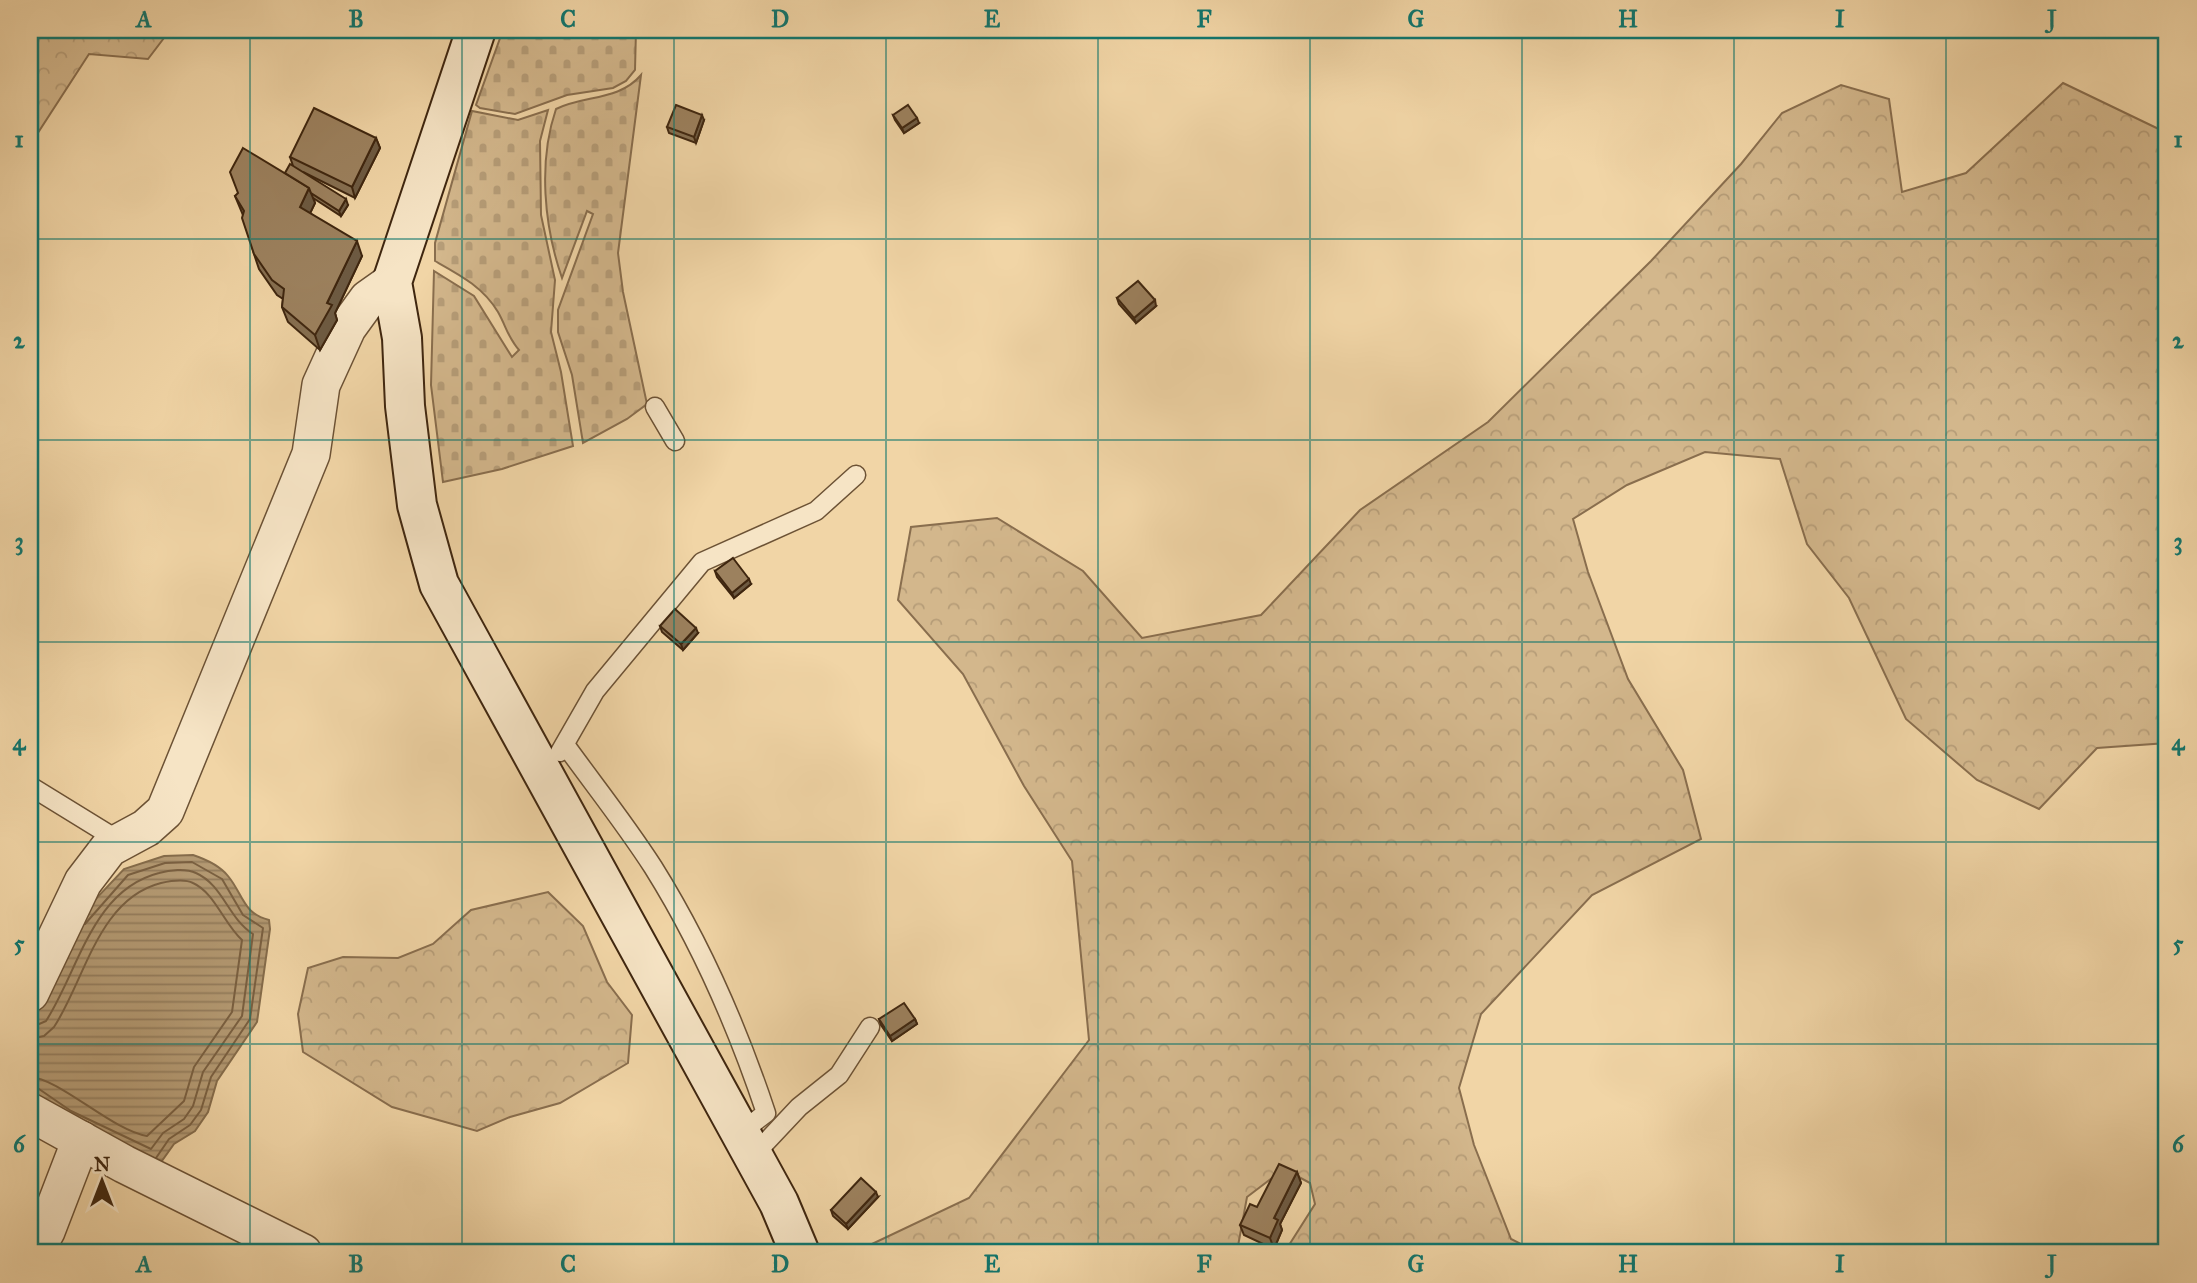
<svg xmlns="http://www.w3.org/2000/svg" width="2197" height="1283" font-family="'IM FELL Great Primer',serif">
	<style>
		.forest { fill: url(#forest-crowns); stroke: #896e4e; stroke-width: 2 }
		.cemetery { fill: url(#cemetery-stones); stroke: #896e4e; stroke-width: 2 }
		.water { fill: url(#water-rules); stroke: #856c4b; stroke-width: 2 }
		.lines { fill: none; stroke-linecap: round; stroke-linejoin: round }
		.shore { stroke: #7a6041; stroke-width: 2 }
		.lane-casing { stroke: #6c5235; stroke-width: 21 }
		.street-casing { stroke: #6c5235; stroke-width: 40 }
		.secondary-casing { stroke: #3f260f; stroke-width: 42 }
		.lane { stroke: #f6e4c5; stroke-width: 18 }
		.street { stroke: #f6e4c5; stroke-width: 37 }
		.secondary { stroke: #f6e4c5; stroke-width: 38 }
		.wall { fill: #866f51; stroke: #3f260f; stroke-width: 2 }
		.shaded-wall { fill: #6d5a42; stroke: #3f260f; stroke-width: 2 }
		.building { fill: #9c815e; stroke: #3f260f; stroke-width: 2 }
		.grid { fill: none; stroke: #0f766e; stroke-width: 2; stroke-opacity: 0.55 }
		.neatline { fill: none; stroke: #0f766e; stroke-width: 2.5 }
		.grid-label { font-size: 23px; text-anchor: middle; font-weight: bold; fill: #0f766e }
	</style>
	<defs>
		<pattern id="forest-crowns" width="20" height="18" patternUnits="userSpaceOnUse" patternTransform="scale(1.75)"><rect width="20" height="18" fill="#d3b78c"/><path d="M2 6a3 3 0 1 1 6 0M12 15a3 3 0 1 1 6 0" fill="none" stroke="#b69d78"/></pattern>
		<pattern id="cemetery-stones" width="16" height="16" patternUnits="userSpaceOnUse" patternTransform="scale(1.75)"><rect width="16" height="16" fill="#d3b78c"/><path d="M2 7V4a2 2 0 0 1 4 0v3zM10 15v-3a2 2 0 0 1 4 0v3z" fill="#b69d78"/></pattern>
		<pattern id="water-rules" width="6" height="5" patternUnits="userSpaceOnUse" patternTransform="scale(1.75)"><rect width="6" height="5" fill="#b49a73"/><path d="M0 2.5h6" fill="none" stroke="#947d5d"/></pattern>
	</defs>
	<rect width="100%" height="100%" fill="#f1d5a6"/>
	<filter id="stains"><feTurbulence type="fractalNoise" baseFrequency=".00286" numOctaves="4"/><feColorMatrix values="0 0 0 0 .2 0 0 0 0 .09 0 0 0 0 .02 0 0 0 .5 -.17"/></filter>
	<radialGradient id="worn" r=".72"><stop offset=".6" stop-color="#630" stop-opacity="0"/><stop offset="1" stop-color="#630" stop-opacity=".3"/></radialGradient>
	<g class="forest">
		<polygon points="30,30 170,30 148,59 89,54 30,145"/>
		<polygon points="2063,83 2167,133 2167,743 2097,748 2039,809 1977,780 1906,719 1849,598 1807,544 1780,459 1705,452 1627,485 1573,519 1588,572 1628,679 1683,770 1701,839 1592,895 1481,1014 1459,1088 1474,1145 1511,1239 1539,1253 1284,1253 1315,1204 1310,1183 1284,1169 1247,1197 1238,1246 1241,1253 853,1253 969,1198 1089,1040 1072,861 1024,786 963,674 898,600 911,527 997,518 1083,571 1142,638 1261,615 1360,510 1488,422 1651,261 1741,164 1782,113 1841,85 1889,99 1902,192 1966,173"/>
		<polygon points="548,892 583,926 607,982 632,1015 628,1063 560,1103 510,1117 477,1131 392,1107 303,1052 298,1014 308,968 343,957 398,958 433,944 471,910"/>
	</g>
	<g class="cemetery">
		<polygon points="503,30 636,30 635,70 626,81 613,88 567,95 515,114 480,108 476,105"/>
		<path d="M641 75 618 253 623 292 647 404 627 419 583 443 572 375 558 332V310L593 214 587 211 562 278C544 226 538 162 556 109 584 95 619 101 641 75Z"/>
		<path d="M548 110 540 141 541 215 555 280 551 332 561 372 573 446 502 469 443 482 431 385 434 271 474 296 512 357 519 350C508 338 506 326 498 312 483 287 460 275 435 261V243L472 111 518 120Z"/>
	</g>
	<path class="water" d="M193 855C205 859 220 866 228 876 243 894 243 914 269 920L270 929 257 1022 217 1081 208 1112 195 1131 174 1144 159 1165 30 1102V1017L90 905 124 869 164 856Z"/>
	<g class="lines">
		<g class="shore">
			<polyline points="85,924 128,875 165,863 192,862 222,879 243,915 263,928 250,1019 211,1077 201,1110 190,1125 169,1139 156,1158"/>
			<path d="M30 1028 46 1021C79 970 92 890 159 873 169 870 186 868 196 873 223 885 228 918 253 934L242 1016 203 1072 193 1106 184 1119 163 1133 151 1149 71 1111 39 1089 30 1088"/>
			<path d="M30 1039 44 1036 54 1027C85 980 98 899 161 883 170 881 185 879 193 883 215 893 224 924 242 940L232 1012 194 1067 184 1101 147 1136C113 1131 59 1078 30 1077"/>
		</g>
		<defs>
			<g id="lane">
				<polyline points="655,407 675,441"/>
				<path d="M566 746C595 786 626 825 653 867 700 942 738 1029 766 1113L740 1133"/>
				<polyline points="560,752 595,691 702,562 816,511 856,475"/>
				<polyline points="30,786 121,842"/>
				<polyline points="753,1156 799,1107 839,1075 870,1027"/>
			</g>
			<g id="street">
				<polyline points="30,993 83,882 109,848 146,828 165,811 311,454 321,385 347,328 368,299 392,282"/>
				<polyline points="30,1112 124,1164 303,1253"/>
				<polyline points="34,1253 46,1231 81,1140"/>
			</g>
			<polyline id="secondary" points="476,30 392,282 402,338 405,406 417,505 439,584 779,1203 800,1253"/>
		</defs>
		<use href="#lane" class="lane-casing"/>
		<use href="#street" class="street-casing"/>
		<use href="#secondary" class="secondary-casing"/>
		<use href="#lane" class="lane"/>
		<use href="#street" class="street"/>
		<use href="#secondary" class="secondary"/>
	</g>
	<g class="wall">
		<polygon points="893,115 919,123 904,133 895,120"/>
		<polygon points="704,120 696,143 669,133 667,127"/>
		<polygon points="376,138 380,148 355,198 303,172 348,205 341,216 313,198 315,203 310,213 362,256 335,313 337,320 320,350 288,322 282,307 283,299 277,295 259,269 254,254 243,215 235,196 285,173 293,166 290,157"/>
		<polygon points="1117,298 1156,306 1136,323 1119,304"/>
		<polygon points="715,571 751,584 734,598 717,577"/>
		<polygon points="660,626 698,633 683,650 662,632"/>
		<polygon points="879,1019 915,1019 917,1024 892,1041 881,1025"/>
		<polygon points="1297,1172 1301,1183 1280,1224 1282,1230 1274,1249 1244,1235 1240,1225 1257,1207"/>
		<polygon points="878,1197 848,1229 833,1216 831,1210"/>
	</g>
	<g class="shaded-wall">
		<polygon points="702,115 704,120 696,143 694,137"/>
		<polygon points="917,118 919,123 904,133 902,128"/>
		<polygon points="376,138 380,148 355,198 352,187"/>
		<polygon points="309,188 315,203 306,222 300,207"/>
		<polygon points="346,199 348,205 341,216 339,211"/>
		<polygon points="357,241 362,256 335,313 337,320 320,350 315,335 327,303"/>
		<polygon points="1155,300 1156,306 1136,323 1134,318"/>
		<polygon points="749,579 751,584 734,598 732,593"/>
		<polygon points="696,628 698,633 683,650 681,644"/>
		<polygon points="915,1019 917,1024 892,1041 890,1036"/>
		<polygon points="1297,1172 1301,1183 1280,1224 1282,1230 1274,1249 1270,1238 1274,1218"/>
		<polygon points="876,1192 878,1197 848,1229 846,1224"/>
	</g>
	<g class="building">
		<polygon points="676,105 702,115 694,137 667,127"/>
		<polygon points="908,105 917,118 902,128 893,115"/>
		<polygon points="314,108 376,138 352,187 290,157"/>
		<polygon points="243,148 309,188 300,207 357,241 327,303 332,305 315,335 282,307 284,289 272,280 254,254 242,218 244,211 235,196 238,193 230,172"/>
		<polygon points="290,164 346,199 339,211 311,193 309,188 285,173"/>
		<polygon points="1138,281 1155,300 1134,318 1117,298"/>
		<polygon points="733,558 749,579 732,593 715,571"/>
		<polygon points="675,609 696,628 681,644 660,626"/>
		<polygon points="904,1003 915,1019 890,1036 879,1019"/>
		<polygon points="1279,1164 1297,1172 1274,1218 1278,1220 1270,1238 1240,1225 1250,1204 1257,1207"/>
		<polygon points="861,1178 876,1192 846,1224 831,1210"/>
	</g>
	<path class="grid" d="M250 30V1253M462 30V1253M674 30V1253M886 30V1253M1098 30V1253M1310 30V1253M1522 30V1253M1734 30V1253M1946 30V1253M30 239H2167M30 440H2167M30 642H2167M30 842H2167M30 1044H2167"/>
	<rect width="2197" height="1283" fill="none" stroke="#f1d5a6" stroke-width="77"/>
	<g transform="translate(102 1181)" stroke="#f6e4c5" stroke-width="5" paint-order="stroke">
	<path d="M0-5L12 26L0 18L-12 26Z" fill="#3f260f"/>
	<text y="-10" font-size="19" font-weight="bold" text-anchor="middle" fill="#3f260f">N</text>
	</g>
	<rect x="38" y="38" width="2120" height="1206" class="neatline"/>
	<g class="grid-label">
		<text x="144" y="27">A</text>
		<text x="356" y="27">B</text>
		<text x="568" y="27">C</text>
		<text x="780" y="27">D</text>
		<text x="992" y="27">E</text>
		<text x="1204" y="27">F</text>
		<text x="1416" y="27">G</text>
		<text x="1628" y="27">H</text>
		<text x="1840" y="27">I</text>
		<text x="2052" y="27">J</text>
		<text x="19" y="147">1</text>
		<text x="2178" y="147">1</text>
		<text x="19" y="348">2</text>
		<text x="2178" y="348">2</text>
		<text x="19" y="549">3</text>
		<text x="2178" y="549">3</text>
		<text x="19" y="750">4</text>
		<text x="2178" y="750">4</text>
		<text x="19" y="951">5</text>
		<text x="2178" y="951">5</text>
		<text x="19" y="1152">6</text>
		<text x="2178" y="1152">6</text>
		<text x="144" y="1272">A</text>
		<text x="356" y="1272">B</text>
		<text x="568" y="1272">C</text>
		<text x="780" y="1272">D</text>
		<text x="992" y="1272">E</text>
		<text x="1204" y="1272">F</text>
		<text x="1416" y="1272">G</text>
		<text x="1628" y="1272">H</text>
		<text x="1840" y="1272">I</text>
		<text x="2052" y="1272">J</text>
	</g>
	<rect width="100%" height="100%" filter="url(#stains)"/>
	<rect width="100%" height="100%" fill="url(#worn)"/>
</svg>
